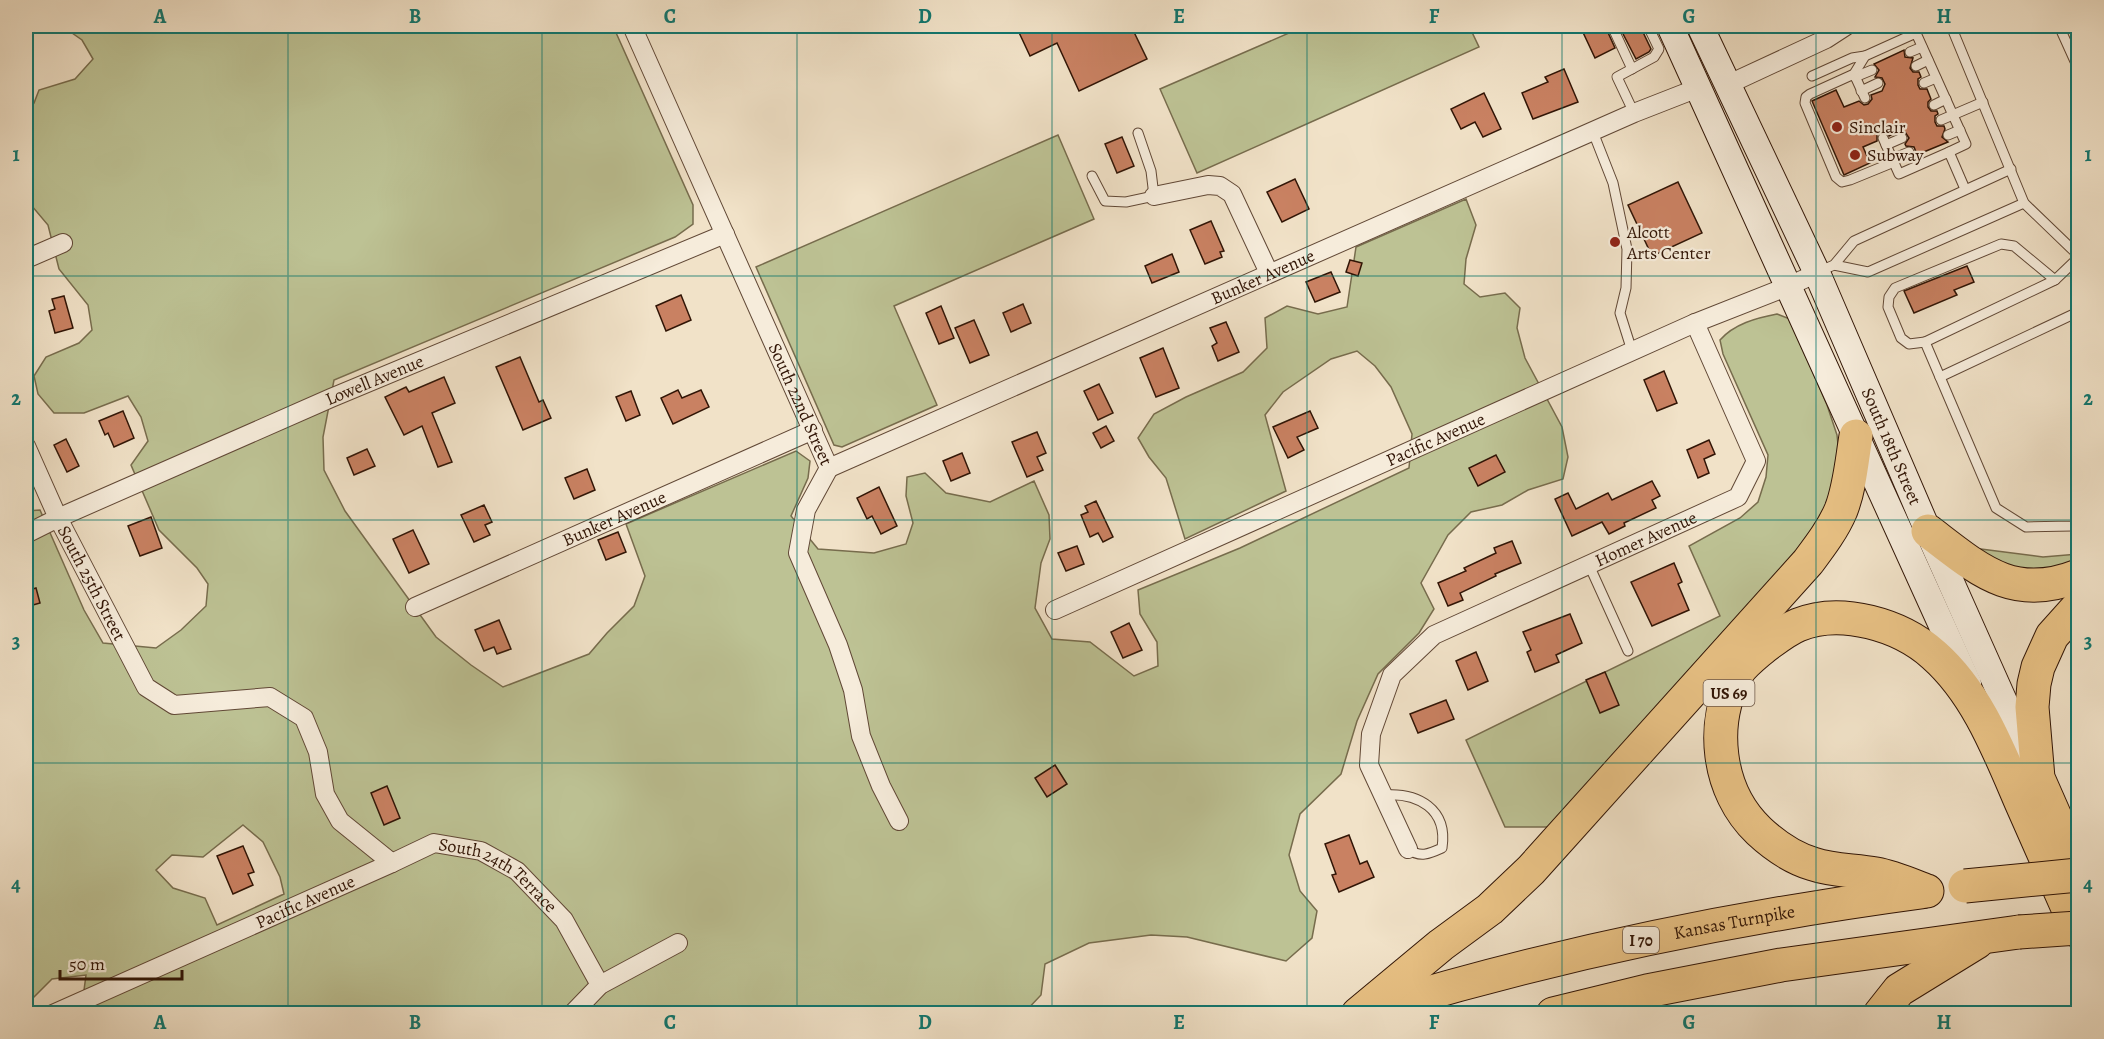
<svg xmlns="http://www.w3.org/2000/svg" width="2104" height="1039" font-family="Alegreya,serif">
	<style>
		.green { fill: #bdc294; stroke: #776c4d; stroke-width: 1.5; fill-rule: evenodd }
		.building { fill: #c98162; stroke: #311506; stroke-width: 1.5 }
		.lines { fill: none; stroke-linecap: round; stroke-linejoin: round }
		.service-casing { stroke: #614836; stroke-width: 11 }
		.minor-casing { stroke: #614836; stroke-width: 20 }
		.secondary-casing { stroke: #311506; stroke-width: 28 }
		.motorway-casing { stroke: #311506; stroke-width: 35 }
		.service { stroke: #f6ecdb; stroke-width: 9 }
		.minor { stroke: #f6ecdb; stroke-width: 18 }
		.secondary { stroke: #f6ecdb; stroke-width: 26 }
		.motorway { stroke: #e8c184; stroke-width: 33 }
		.motorway-bridge-casing { stroke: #311506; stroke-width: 35; stroke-linecap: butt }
		.motorway-bridge { stroke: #e8c184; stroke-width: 33 }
		.grid { fill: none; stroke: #0f766e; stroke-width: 1.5; stroke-opacity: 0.55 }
		.poi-dot { fill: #8f2418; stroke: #f6ecdb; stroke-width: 2 }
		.labels { text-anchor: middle; stroke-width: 4.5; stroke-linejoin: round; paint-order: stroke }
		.shield { fill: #f6ecdb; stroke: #6c5646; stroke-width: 1.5 }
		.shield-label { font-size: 16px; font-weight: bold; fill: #311506 }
		.poi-label { font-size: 18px; fill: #311506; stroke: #f6ecdb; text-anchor: start }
		.street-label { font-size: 18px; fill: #311506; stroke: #f6ecdb }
		.neatline { fill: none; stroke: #0f766e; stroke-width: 2 }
		.grid-label { font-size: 20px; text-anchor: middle; font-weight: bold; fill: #0f766e }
	</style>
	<rect width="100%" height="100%" fill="#f1e2c8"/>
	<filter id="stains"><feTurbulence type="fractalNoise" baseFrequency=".00333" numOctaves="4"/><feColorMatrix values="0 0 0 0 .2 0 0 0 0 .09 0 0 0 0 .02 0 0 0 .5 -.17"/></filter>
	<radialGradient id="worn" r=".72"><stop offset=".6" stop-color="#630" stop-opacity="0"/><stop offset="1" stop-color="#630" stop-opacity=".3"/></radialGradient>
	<g class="green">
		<path d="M62 26H613L693 205V224L675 237 334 380 323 437 324 470 345 511 436 637 471 665 503 687 589 654 607 633 634 606 645 576 626 524 796 451 810 461 808 478 791 516 818 549 874 553 906 544 913 523 906 496 907 477 925 473 946 493 990 502 1034 481 1049 515 1050 539 1041 563 1035 608 1052 639 1090 642 1134 676 1158 666 1157 642 1140 614 1138 590 1240 548 1409 468 1412 434 1391 387 1375 366 1357 351 1331 359 1283 392 1265 415 1286 491 1185 539 1166 478 1149 457 1138 438 1154 414 1186 397 1243 372 1267 348 1265 318 1287 306 1318 314 1347 307 1356 247 1466 199 1476 225 1466 259 1464 284 1480 297 1505 293 1520 308 1517 328 1525 358 1562 427 1568 457 1563 479 1528 490 1502 505 1471 512 1448 535 1421 583 1434 609 1419 633 1378 674 1357 721 1341 774 1300 814 1289 855 1300 891 1317 911 1312 938 1286 961 1187 937 1151 935 1089 943 1045 964 1041 995 1023 1014 81 1013 86 975 52 979 26 1005V511L40 510 84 610 103 643 156 648 181 630 206 606 208 584 197 568 159 530 131 465 148 441 141 417 128 396 84 413H54L38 394 34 376 46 357 79 343 92 330 88 305 59 269 48 225 26 199V113L34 103 39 90 75 79 93 59 82 40ZM243 825 263 842 280 877 284 894 217 925 205 898 173 888 156 870 172 855 203 857Z"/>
		<polygon points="1305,26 1469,26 1479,47 1197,173 1160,89"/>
		<polygon points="1058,135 1094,219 894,306 937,405 842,447 834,445 756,267"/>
		<path d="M1777 314 1790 319 1827 405 1837 435 1840 463 1817 531 1553 827H1505L1466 740 1720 616 1689 546 1740 518 1758 502 1766 477 1768 455 1723 354 1720 340C1734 324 1756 318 1777 314Z"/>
		<polygon points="1973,548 2043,557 2078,554 2078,565 2028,576"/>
	</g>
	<g class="building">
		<polygon points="1016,26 1131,26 1147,59 1079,91 1057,43 1030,56"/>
		<polygon points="1580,26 1605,26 1615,48 1595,58"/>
		<polygon points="1619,26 1640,26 1651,49 1649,52 1636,59"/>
		<polygon points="1904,50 1905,57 1913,58 1910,68 1913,72 1919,72 1921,77 1918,79 1918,85 1920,89 1927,89 1931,99 1928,102 1928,107 1931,111 1937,111 1938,114 1935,116 1935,122 1937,126 1944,126 1945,129 1942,137 1948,142 1914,156 1916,152 1914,147 1906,146 1905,144 1909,138 1905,132 1899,131 1889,136 1886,132 1881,132 1877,135 1877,141 1863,147 1870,163 1844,175 1812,101 1836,90 1844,107 1859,101 1864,105 1868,104 1872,99 1871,95 1882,91 1885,84 1882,78 1875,77 1879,70 1874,64"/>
		<polygon points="1564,69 1578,102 1533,119 1522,93 1548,82 1545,77"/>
		<polygon points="1484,93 1501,129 1483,137 1475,122 1461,129 1451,109"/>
		<polygon points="1122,137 1134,166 1117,173 1105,144"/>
		<polygon points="1295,179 1309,209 1282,222 1267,192"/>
		<polygon points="1678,182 1702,233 1652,256 1628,205"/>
		<polygon points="1211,221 1224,251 1220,252 1222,257 1205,264 1190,230"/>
		<polygon points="1172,254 1179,272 1152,283 1145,266"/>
		<polygon points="1350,260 1362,263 1358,276 1346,272"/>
		<polygon points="1967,266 1974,282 1954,290 1957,295 1914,313 1904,291"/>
		<polygon points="1331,272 1340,292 1315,302 1306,282"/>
		<polygon points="681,295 691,320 666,331 656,306"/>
		<polygon points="64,296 73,328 55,333 49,311 55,309 52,299"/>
		<polygon points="1023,304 1031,323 1011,332 1003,313"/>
		<polygon points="941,306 954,338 939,344 926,313"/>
		<polygon points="974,320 989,355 970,363 955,328"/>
		<polygon points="1226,322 1239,352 1218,361 1212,346 1217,343 1210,328"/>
		<polygon points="1163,348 1179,388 1156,397 1140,358"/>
		<polygon points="520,357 539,402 543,400 551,418 523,430 496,367"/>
		<polygon points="1664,371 1677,403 1657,411 1644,380"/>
		<polygon points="444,377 455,403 432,413 452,462 438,467 422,426 404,435 385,397 406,387 409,392"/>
		<polygon points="1099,384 1113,413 1098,420 1084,391"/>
		<polygon points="678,390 682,398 701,390 709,407 673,424 661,398"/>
		<polygon points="631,391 640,415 626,421 616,397"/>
		<polygon points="123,411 134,438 114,447 108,433 105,435 99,421"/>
		<polygon points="1310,411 1318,428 1297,437 1304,450 1288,458 1273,427"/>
		<polygon points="1106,426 1114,441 1101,448 1093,433"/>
		<polygon points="1037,432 1046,453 1037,457 1043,470 1027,477 1012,442"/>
		<polygon points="66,439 79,466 67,472 54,445"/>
		<polygon points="1709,440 1715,454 1704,459 1709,473 1698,478 1687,450"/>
		<polygon points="367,449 375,466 354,475 347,458"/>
		<polygon points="962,453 970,473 951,481 943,461"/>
		<polygon points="1496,455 1505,472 1478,486 1469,468"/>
		<polygon points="587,469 595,490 574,499 565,478"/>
		<polygon points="1652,481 1660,496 1652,500 1656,508 1624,523 1625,526 1609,534 1602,522 1572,536 1555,499 1568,493 1576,509 1608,493 1612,500"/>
		<polygon points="879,487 897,526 881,534 872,516 867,519 857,498"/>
		<polygon points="1096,501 1113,537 1103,542 1098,533 1090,537 1081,515 1088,512 1085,506"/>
		<polygon points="484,505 492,522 485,525 490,535 474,542 461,515"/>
		<polygon points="151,517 162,548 140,556 128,526"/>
		<polygon points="413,530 429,564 409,573 393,539"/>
		<polygon points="618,532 626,552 606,560 598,540"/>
		<polygon points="1512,541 1521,563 1495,574 1496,576 1460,593 1463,600 1448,606 1438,583 1466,571 1464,568 1496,553 1494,548"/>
		<polygon points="1077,546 1084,564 1066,571 1058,553"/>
		<polygon points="1674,563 1682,582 1678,584 1689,610 1652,626 1631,582"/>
		<polygon points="36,588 40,603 26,607 26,591"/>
		<polygon points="1570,614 1582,643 1556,655 1559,662 1535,672 1527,652 1531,650 1523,632"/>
		<polygon points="499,620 511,649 497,654 494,647 484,651 475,630"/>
		<polygon points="1129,623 1142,650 1123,658 1111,632"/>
		<polygon points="1476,652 1488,681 1468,690 1456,661"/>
		<polygon points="1605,672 1619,705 1600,713 1586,680"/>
		<polygon points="1446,700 1454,719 1418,733 1410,714"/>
		<polygon points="1055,765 1067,784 1047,797 1035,778"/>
		<polygon points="387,786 400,818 384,825 371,793"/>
		<polygon points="1349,835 1360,864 1367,861 1374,877 1339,892 1332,875 1336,874 1325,844"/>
		<polygon points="243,846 254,872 248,874 253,885 233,894 217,856"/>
	</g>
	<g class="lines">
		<defs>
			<g id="service">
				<polyline points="1612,26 1632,69"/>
				<polyline points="1951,26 2024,203 2078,255"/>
				<polyline points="2059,26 2078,68"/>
				<polyline points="1910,52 1922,47"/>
				<polyline points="1916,66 1928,60"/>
				<polyline points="1854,74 1865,98"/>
				<polyline points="1812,76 1852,58 1865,56"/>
				<polyline points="1855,77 1872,70"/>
				<polyline points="1924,83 1936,78"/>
				<polyline points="1861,91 1878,83"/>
				<polyline points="1934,105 1946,99"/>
				<polyline points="1634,113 1617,77 1654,57 1659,49 1648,26"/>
				<polyline points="1941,120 1983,102"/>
				<polyline points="1593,132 1613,183 1627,249 1626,288 1620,313 1632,351"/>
				<polyline points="1948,135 1960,130"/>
				<polyline points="1883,138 1899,174 1949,152 1965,189"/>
				<polyline points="1886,145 1902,138"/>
				<polyline points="1892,159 1909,152"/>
				<polyline points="1894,162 1850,180 1842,182 1836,177 1805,103 1806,97 1810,94 1854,74 1865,56 1916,33 1966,144 1949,152"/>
				<polyline points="1092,176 1105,201 1126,202 1154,196 1151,171 1138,133"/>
				<polyline points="2078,258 2055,280 1925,342 1996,508 2026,527 2072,526 2078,523"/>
				<polyline points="1834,265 1868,272 2024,203"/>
				<polyline points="1820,271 1834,265 1854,241 2011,169"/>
				<polyline points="1925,342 1909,344 1901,338 1888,307 1889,297 1895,288 2001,244 2014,246 2055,280"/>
				<polyline points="1940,377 2078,312"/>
				<polyline points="1589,565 1628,651"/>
				<path d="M1383 795C1418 792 1448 809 1442 848 1429 854 1420 858 1408 849"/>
			</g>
			<g id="minor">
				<path id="s1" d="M632 26 829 468 806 510 798 553 838 645 853 690 861 736 881 786 899 821"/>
				<polyline points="1729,84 1826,39 1846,26"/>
				<polyline points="1154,196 1208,185 1220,186 1232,194 1269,273"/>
				<polyline points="26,259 63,243"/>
				<path id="s2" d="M26 446 58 518 146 687 174 705 270 697 304 718 318 752 325 794 340 821 392 863 434 843 481 851 517 871 564 920 600 985"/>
				<path id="s3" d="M829 468 1634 113 1698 88"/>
				<path id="s4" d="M26 534 58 518 331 398 725 234"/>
				<path id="s5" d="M415 607 813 430"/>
				<path id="s6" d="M1055 610 1695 323 1789 286 1817 273"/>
				<path id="s7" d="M1408 849 1369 765 1371 734 1392 675 1434 635 1738 497 1756 461 1695 323"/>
				<path id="s8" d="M53 1014 392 863"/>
				<polyline points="572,1014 600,985 678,943"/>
			</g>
			<g id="secondary">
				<polyline points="1670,26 1968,683"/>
				<path id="s9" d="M1700 26 1817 273 1928 531 2032 764"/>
			</g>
			<g id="motorway">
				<path d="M1928 531C1978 569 2012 602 2078 576"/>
				<polyline points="2078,607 2052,636 2038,667 2034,684 2032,707 2038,778 2078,869"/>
				<path d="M1927 891C1911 885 1893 877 1876 874 1855 870 1833 871 1813 864 1793 858 1774 845 1759 831 1717 791 1709 723 1738 672 1744 663 1756 654 1764 647 1775 639 1786 630 1798 625 1841 607 1901 625 1934 655 1977 693 1999 751 2021 802 2040 845 2059 888 2078 931"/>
				<path id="s10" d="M1371 1010C1550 955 1735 917 1921 892"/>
				<path d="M1358 1014 1441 945 1490 909 1531 870 1808 562C1820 546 1833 529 1841 510 1850 487 1852 460 1856 436"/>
				<polyline points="1553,1014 1647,991 1781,965 2019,932"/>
				<polyline points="1880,1014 1899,990 1977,942"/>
			</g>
		</defs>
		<use href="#service" class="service-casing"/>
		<use href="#minor" class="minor-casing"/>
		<use href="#secondary" class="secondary-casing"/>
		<use href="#motorway" class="motorway-casing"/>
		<use href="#service" class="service"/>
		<use href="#minor" class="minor"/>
		<use href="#secondary" class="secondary"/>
		<use href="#motorway" class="motorway"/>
		<defs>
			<g id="motorway-bridge">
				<polyline points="1965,886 2078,875"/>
				<polyline points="2019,932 2078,928"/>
			</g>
		</defs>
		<use href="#motorway-bridge" class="motorway-bridge-casing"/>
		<use href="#motorway-bridge" class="motorway-bridge"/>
	</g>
	<path class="grid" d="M288 26V1014M542 26V1014M797 26V1014M1052 26V1014M1307 26V1014M1562 26V1014M1816 26V1014M26 276H2078M26 520H2078M26 763H2078"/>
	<g class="poi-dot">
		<circle cx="1837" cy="127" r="6"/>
		<circle cx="1855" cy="155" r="6"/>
		<circle cx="1615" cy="242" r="6"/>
	</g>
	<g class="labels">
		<g class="shield">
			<rect x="1703.5" y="680" width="51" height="26" rx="4.5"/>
			<rect x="1623" y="927" width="36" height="26" rx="4.5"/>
		</g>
		<g class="shield-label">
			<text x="1729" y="699">US 69</text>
			<text x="1641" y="946">I 70</text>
		</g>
		<g class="poi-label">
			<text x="1849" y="133">Sinclair</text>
			<text x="1867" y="161">Subway</text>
			<text x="1627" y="238">Alcott<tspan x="1627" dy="21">Arts Center</tspan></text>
		</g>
		<g class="street-label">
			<text dy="6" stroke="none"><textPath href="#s3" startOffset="474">Bunker Avenue</textPath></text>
			<text dy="6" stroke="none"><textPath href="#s4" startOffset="381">Lowell Avenue</textPath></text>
			<text dy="6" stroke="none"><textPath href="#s1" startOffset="414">South 22nd Street</textPath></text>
			<text dy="6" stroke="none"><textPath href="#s6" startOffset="417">Pacific Avenue</textPath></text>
			<text dy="6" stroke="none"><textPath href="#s9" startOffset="462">South 18th Street</textPath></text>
			<text dy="6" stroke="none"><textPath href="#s5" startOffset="218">Bunker Avenue</textPath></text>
			<text dy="6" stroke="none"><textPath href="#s7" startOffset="477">Homer Avenue</textPath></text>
			<text dy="6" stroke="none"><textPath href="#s2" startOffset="152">South 25th Street</textPath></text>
			<text dy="6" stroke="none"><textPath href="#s2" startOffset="736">South 24th Terrace</textPath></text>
			<text dy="6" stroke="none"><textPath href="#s8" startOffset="276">Pacific Avenue</textPath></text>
			<text dy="6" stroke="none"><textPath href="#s10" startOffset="374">Kansas Turnpike</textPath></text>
		</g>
	</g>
	<rect width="2104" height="1039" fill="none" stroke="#f1e2c8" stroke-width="66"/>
	<path d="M60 970v9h122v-9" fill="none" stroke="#311506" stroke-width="3"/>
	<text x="69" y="970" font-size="18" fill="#311506" stroke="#f6ecdb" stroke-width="4.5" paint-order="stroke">50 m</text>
	<rect x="33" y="33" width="2038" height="973" class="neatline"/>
	<g class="grid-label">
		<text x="160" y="23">A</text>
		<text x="415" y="23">B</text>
		<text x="670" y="23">C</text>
		<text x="925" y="23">D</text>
		<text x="1179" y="23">E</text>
		<text x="1434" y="23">F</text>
		<text x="1689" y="23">G</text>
		<text x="1944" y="23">H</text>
		<text x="16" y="161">1</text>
		<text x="2088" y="161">1</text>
		<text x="16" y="405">2</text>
		<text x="2088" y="405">2</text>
		<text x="16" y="648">3</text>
		<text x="2088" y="648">3</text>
		<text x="16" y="891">4</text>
		<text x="2088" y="891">4</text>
		<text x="160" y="1029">A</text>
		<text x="415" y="1029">B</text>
		<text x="670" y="1029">C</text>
		<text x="925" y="1029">D</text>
		<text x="1179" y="1029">E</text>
		<text x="1434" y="1029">F</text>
		<text x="1689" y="1029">G</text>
		<text x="1944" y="1029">H</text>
	</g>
	<rect width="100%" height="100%" filter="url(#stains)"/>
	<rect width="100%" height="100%" fill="url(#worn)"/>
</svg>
